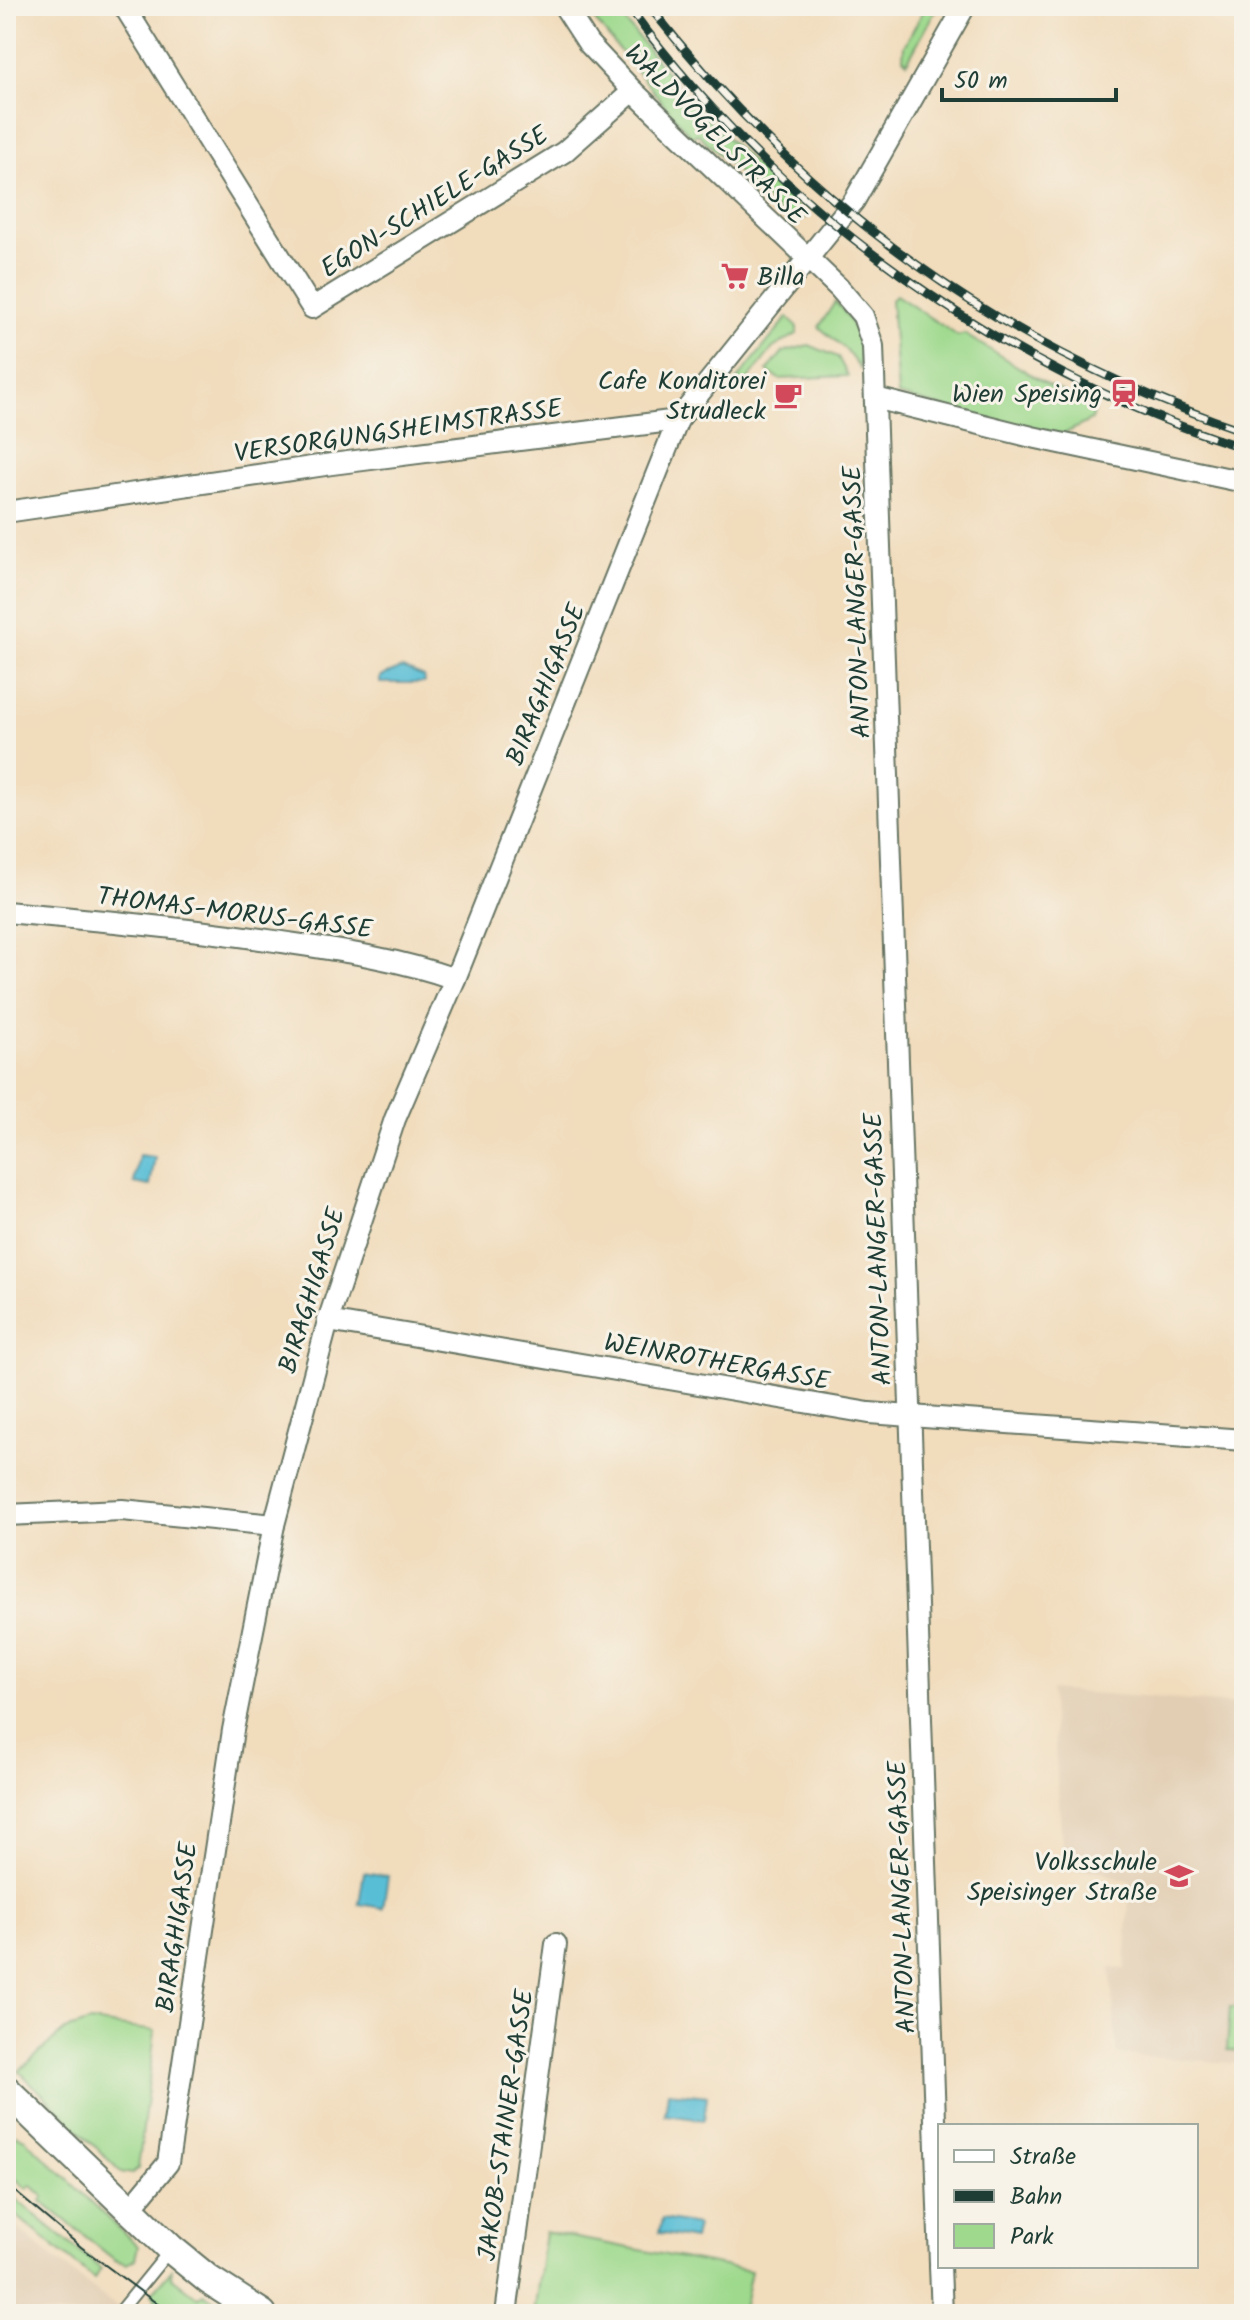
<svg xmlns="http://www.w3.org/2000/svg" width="1250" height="2320" font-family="Kalam,sans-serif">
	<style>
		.built { fill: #e2ceb3 }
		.green { fill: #9ed98d; stroke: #5e8b60; stroke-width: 2 }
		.water { fill: #59bed6; stroke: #3c7e85; stroke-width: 2 }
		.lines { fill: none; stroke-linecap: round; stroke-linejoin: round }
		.lane-casing { stroke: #687564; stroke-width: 14 }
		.street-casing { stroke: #687564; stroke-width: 24 }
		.secondary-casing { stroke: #687564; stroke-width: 32 }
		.lane { stroke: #fff; stroke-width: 10 }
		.street { stroke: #fff; stroke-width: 20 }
		.secondary { stroke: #fff; stroke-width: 28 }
		.tram { stroke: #1f3d34; stroke-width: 2 }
		.rail-casing { stroke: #1f3d34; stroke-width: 9 }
		.rail { stroke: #f7f3e8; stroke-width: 6; stroke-dasharray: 18; stroke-linecap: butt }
		.labels { text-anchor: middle; stroke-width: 6; stroke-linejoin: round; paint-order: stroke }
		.street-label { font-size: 26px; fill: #1f3d34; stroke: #f7f3e8 }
		.poi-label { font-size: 26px; fill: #1f3d34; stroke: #f7f3e8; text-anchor: end }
	</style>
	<rect width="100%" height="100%" fill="#f7f3e8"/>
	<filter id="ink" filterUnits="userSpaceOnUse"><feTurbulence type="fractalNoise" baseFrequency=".0125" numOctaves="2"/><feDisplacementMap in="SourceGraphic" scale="16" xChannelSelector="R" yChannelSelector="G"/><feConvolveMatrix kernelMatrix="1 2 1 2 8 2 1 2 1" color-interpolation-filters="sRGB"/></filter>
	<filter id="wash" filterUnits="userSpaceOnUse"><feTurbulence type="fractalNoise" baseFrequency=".006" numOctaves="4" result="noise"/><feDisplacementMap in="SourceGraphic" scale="32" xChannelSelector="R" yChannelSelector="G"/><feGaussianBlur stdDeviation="1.8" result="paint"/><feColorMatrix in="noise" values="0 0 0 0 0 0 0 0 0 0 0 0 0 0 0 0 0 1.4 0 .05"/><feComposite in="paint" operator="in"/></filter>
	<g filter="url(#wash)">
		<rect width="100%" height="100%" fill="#f1dcbc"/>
		<g class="built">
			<polygon points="1051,1690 1244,1705 1244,2064 1117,2054 1110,1968 1125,1969 1130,1882 1098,1871 1064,1870"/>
			<polygon points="6,2218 44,2251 126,2314 6,2314"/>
		</g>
		<g class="green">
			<polygon points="583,6 613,6 692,104 796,205 806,217 792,224 698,134 691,137"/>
			<polygon points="926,6 938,6 907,62 903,58 904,46"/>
			<polygon points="896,295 958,336 964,334 1050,386 1095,407 1091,420 1064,434 1032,431 898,395 891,300"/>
			<path d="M835 302C853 318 863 345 860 369L845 349 819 327Z"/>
			<polygon points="788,317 797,327 797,334 773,348 744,385 737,380"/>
			<polygon points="809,345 838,357 848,376 779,379 767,371 783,352"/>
			<polygon points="1230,2007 1244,2008 1244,2051 1227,2050"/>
			<polygon points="90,2022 155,2031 138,2169 132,2174 121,2172 19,2071 65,2030"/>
			<polygon points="11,2132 25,2139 138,2246 135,2259 127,2264 115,2260 41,2201 44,2197 31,2185 27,2189 6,2170 6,2133"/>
			<polygon points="6,2191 101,2269 94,2279 6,2207"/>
			<polygon points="545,2232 751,2271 742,2314 534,2314"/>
			<polygon points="172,2269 171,2276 198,2297 203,2293 237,2314 145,2314 156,2299 151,2294"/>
		</g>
		<g class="water">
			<polygon points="402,668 424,677 424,683 380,683 380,677"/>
			<polygon points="139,1155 155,1157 150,1186 134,1183"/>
			<polygon points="364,1872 388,1876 383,1908 359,1904"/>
			<polygon points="668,2092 707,2096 704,2120 665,2115"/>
			<polygon points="662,2219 697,2225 694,2239 659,2233"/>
		</g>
	</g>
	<g filter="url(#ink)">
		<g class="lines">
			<defs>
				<polyline id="lane" points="118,2314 170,2250"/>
				<g id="street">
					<polyline points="124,6 312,308 564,152 633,91"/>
					<polyline points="564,6 588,43 633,91 839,288 863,316 873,346 940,2263"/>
					<polyline points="875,398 1032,437 1244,482"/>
					<polyline points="6,512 332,464 678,420 854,201 965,6"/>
					<path d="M6 912C96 920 186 928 275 941 337 950 396 958 455 979"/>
					<polyline points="328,1321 869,1413 1244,1440"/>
					<polyline points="6,1515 122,1510 274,1525"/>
					<polyline points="130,2209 168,2163 233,1730 274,1525 328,1321 395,1119 455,979 678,420"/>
					<polyline points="940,2266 942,2314"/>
					<polyline points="506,2314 556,1944"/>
				</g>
				<polyline id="secondary" points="6,2090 171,2249 209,2280 262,2314"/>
			</defs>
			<use href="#lane" class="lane-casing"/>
			<use href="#street" class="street-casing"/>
			<use href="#secondary" class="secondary-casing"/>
			<use href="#lane" class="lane"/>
			<use href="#street" class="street"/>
			<use href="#secondary" class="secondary"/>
			<polyline class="tram" points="6,2184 81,2247 171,2314"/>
			<defs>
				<g id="rail">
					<path d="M628 6C777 210 1003 372 1244 448"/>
					<path d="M649 6C808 208 1000 348 1244 431"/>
				</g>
			</defs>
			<use href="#rail" class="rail-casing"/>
			<use href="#rail" class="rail"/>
		</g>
	</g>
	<defs>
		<symbol id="supermarket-bare" viewBox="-9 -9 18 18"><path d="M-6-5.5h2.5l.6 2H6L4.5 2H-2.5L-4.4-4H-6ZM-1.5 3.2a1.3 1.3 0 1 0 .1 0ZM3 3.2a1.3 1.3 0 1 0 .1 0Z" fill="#d1495b" stroke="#f7f3e8" stroke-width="2.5" paint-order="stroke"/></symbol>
		<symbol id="station-bare" viewBox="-9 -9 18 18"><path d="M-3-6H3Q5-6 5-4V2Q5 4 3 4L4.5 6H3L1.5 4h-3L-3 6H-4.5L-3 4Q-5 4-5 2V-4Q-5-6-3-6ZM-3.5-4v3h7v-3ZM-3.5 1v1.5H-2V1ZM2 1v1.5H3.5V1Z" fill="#d1495b" stroke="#f7f3e8" stroke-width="2.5" paint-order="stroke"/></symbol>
		<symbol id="cafe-bare" viewBox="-9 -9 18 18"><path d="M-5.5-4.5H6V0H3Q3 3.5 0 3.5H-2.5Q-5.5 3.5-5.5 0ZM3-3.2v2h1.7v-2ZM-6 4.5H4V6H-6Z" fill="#d1495b" stroke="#f7f3e8" stroke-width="2.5" paint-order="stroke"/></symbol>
		<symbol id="school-bare" viewBox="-9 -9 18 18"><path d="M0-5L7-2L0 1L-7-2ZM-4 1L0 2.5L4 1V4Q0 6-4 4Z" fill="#d1495b" stroke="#f7f3e8" stroke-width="2.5" paint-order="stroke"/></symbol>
	</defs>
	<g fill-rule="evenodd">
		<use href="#supermarket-bare" x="715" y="256" width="40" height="40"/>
		<use href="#station-bare" x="1104" y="373" width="40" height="40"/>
		<use href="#cafe-bare" x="768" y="375" width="40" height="40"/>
		<use href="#school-bare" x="1159" y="1856" width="40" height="40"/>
	</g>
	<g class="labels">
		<g class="street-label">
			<text transform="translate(716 134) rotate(45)" y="9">WALDVOGELSTRASSE</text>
			<text transform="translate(434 201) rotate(-32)" y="9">EGON-SCHIELE-GASSE</text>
			<text transform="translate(398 430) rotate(-8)" y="9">VERSORGUNGSHEIMSTRASSE</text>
			<text transform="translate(856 602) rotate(-92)" y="9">ANTON-LANGER-GASSE</text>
			<text transform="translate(545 684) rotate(-68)" y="9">BIRAGHIGASSE</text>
			<text transform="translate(235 912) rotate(7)" y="9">THOMAS-MORUS-GASSE</text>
			<text transform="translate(877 1249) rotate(-92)" y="9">ANTON-LANGER-GASSE</text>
			<text transform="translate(311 1290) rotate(-73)" y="9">BIRAGHIGASSE</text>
			<text transform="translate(717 1361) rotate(10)" y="9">WEINROTHERGASSE</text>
			<text transform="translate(901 1897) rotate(-92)" y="9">ANTON-LANGER-GASSE</text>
			<text transform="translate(176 1927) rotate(-82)" y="9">BIRAGHIGASSE</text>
			<text transform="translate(505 2125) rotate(-82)" y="9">JAKOB-STAINER-GASSE</text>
		</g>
		<g class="poi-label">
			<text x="757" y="285" text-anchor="start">Billa</text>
			<text x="766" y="389">Cafe Konditorei<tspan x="766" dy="30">Strudleck</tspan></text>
			<text x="1102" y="402">Wien Speising</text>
			<text x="1157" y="1870">Volksschule<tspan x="1157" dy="30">Speisinger Straße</tspan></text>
		</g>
	</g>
	<rect width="1250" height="2320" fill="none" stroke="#f7f3e8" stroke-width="32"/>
	<rect x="938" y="2124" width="260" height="144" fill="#f7f3e8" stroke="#a1aaa0" stroke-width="2"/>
	<rect x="954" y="2150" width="40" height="12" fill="#ffffff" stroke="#a1aaa0" stroke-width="2"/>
	<text x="1010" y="2164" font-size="24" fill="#1f3d34">Straße</text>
	<rect x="954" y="2190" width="40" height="12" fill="#1f3d34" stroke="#a1aaa0" stroke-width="2"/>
	<text x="1010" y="2204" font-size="24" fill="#1f3d34">Bahn</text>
	<rect x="954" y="2224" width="40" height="24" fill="#9ed98d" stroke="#a1aaa0" stroke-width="2"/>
	<text x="1010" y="2244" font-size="24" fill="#1f3d34">Park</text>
	<path d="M942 88v12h174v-12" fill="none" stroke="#1f3d34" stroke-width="4"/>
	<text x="954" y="88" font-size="24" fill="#1f3d34" stroke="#f7f3e8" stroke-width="6" paint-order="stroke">50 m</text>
</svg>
